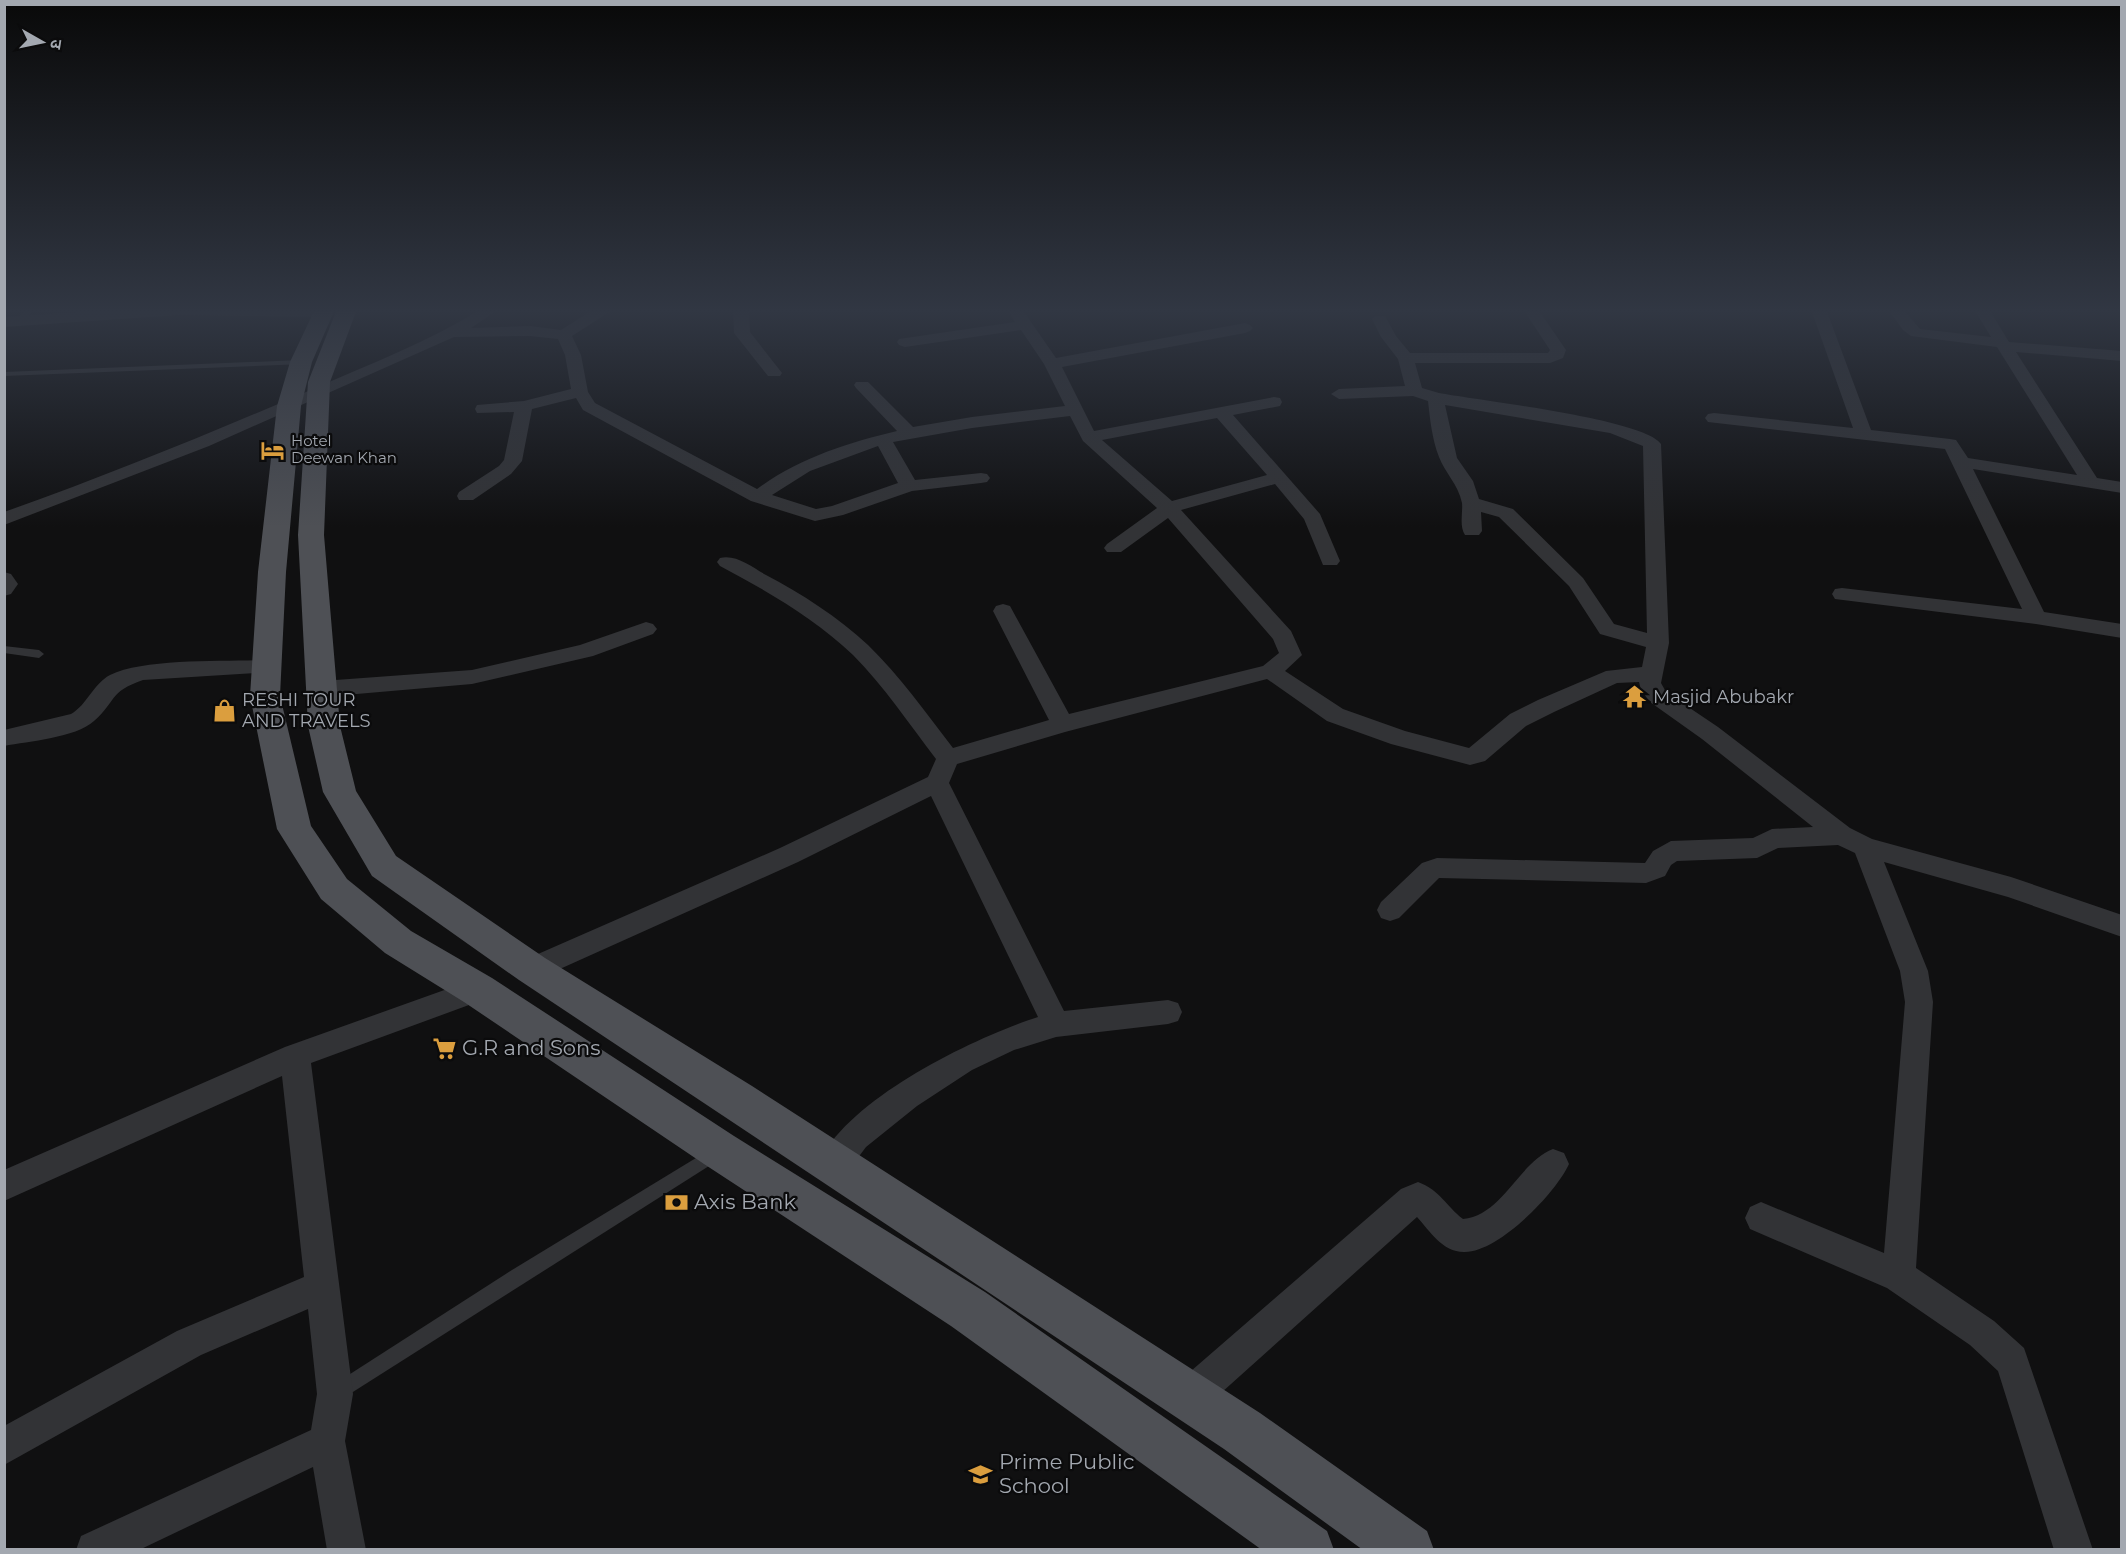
<svg xmlns="http://www.w3.org/2000/svg" width="2126" height="1554" font-family="Montserrat,'Noto Sans Devanagari',sans-serif">
	<style>
		.lines { fill: none; stroke-linecap: round; stroke-linejoin: round }
		.service { fill: #323336; fill-rule: evenodd }
		.minor { fill: #323336; fill-rule: evenodd }
		.primary { fill: #4e5055; fill-rule: evenodd }
		.labels { text-anchor: middle; stroke-width: 4.5; stroke-linejoin: round; paint-order: stroke }
		.far-poi-label { font-size: 15px; fill: #a3a8b0; stroke: #0b0b0c; text-anchor: start }
		.poi-label { font-size: 18px; fill: #a3a8b0; stroke: #0b0b0c; text-anchor: start }
		.near-poi-label { font-size: 21px; fill: #a3a8b0; stroke: #0b0b0c; text-anchor: start }
	</style>
	<rect width="100%" height="100%" fill="#101011"/>
	<g class="lines">
		<g class="service">
			<polygon points="26,309 34,309 24,321 18,321 17,319"/>
			<polygon points="301,360 305,362 304,364 4,376 4,372"/>
			<polygon points="4,646 39,650 44,654 39,658 4,653"/>
			<polygon points="714,1147 720,1149 722,1154 720,1159 345,1397 339,1400 333,1397 330,1391 333,1385 512,1270"/>
		</g>
		<g class="minor">
			<polygon points="124,309 330,309 332,312 324,317 179,315 4,327 4,317"/>
			<path d="M481 309H499L471 328 530 326 561 330 594 309H614L572 336 581 355 588 392 595 403 757 489C799 458 847 443 897 431L856 388 854 385 856 382H868L913 427 972 417 1065 406 1044 364 1021 330 905 347 899 345 897 342 899 339 1015 322 1007 309H1022L1056 358 1245 323 1250 325 1253 328 1250 331 1245 333 1062 367 1094 431 1274 397 1280 398 1282 402 1280 406 1233 415 1320 514 1340 561 1337 565H1323L1304 519 1275 484 1181 510 1291 631 1302 655 1285 671 1343 709 1405 731 1469 748 1510 714 1538 700 1606 671 1642 667 1646 647 1600 634 1569 586 1499 517 1481 512 1482 531 1479 535H1465C1459 526 1463 513 1462 503 1458 484 1445 473 1439 457 1432 439 1430 419 1428 401L1413 396 1339 399 1331 394 1339 389 1405 386 1398 359 1381 337 1372 319 1375 316H1385L1396 336 1410 353H1548L1550 350 1523 309H1538L1566 350 1563 358 1550 363H1415L1422 388 1439 393C1476 400 1644 419 1661 444L1669 643 1661 683 1666 692 1718 727 1850 828 1872 839 2011 877 2122 915V937L2008 897 1884 862 1928 971 1933 1002 1916 1268 1994 1321 2024 1348 2093 1550H2054L1998 1371 1970 1345 1887 1288 1750 1229 1745 1218 1750 1207 1761 1202 1884 1253 1905 1002 1900 971 1855 853 1838 845 1778 848 1757 858 1677 861 1671 865 1665 876 1646 883 1439 878 1399 918 1390 921 1381 918 1377 910 1381 902 1422 863 1437 858 1645 863 1653 851 1671 841 1753 838 1772 829 1813 827 1702 739 1650 702 1641 690 1639 682 1617 683 1554 712 1526 726 1485 761 1470 765 1391 744 1327 721 1267 679 1065 732 957 764 949 783 1064 1011 1168 1000 1178 1003 1182 1012 1178 1021 1168 1024 1056 1037 1014 1050 972 1070 917 1106 866 1147 845 1175 834 1179 823 1175 818 1164C847 1099 973 1038 1038 1017L931 796 798 862 542 977 532 981 522 977 518 969 522 961 780 848 928 777 936 759C909 724 884 686 853 655 814 618 767 591 720 566L717 562 720 558C736 554 752 567 766 575 802 594 838 617 868 645 900 676 926 713 953 748L1049 720 993 611 996 606 1003 604 1010 606 1069 714 1263 666 1279 653 1273 639 1168 518 1121 552H1107L1104 548 1107 544 1157 508 1083 441 1070 416 972 428 893 442 915 480 981 473 987 474 990 478 987 482 981 483 912 491 843 515 815 521 751 501 583 410 576 398 532 409 522 461 511 474 473 500H459L457 496 459 492 499 466 504 460 514 412 477 413 475 409 477 405 524 401 571 389 565 355 558 339 530 336 454 337 209 446 4 525V512C109 475 211 433 313 389 370 364 428 342 481 309ZM1445 405 1610 433 1643 446 1647 633 1614 624 1583 578 1513 509 1479 499 1473 481 1457 458ZM1217 418 1267 475 1172 501 1102 440ZM878 446 898 483 832 506 816 509 772 495 810 471Z"/>
			<polygon points="733,309 749,309 750,332 782,373 780,376 768,376 734,333"/>
			<polygon points="1811,309 1826,309 1871,430 1950,439 1956,440 1968,458 2077,475 1997,347 1911,336 1903,330 1888,309 1903,309 1920,329 1991,337 1974,309 1989,309 2009,342 2122,351 2122,361 2016,352 2097,478 2122,482 2122,493 1973,469 2044,612 2122,624 2122,638 2036,624 1835,599 1832,594 1835,589 1842,588 2022,609 1945,449 1708,422 1705,418 1708,414 1714,413 1853,428"/>
			<polygon points="4,572 11,574 18,584 11,594 4,596"/>
			<polygon points="646,622 653,624 657,629 653,634 593,656 472,684 322,697 314,694 311,689 314,684 322,681 472,670 580,645"/>
			<path d="M266 660 274 662 277 667 274 672 143 680C108 692 117 701 94 721 75 738 29 741 4 746V730L71 714C87 705 93 684 110 675 145 658 225 662 266 660Z"/>
			<polygon points="478,978 488,982 492,990 488,998 311,1063 353,1394 345,1441 366,1550 327,1550 313,1467 139,1550 76,1550 81,1536 311,1430 317,1394 308,1309 201,1355 4,1465 4,1426 177,1331 304,1277 282,1076 4,1201 4,1170 285,1047"/>
			<path d="M1553 1149 1564 1153 1569 1164C1556 1193 1498 1253 1464 1252 1442 1252 1430 1231 1417 1217L1202 1410 1189 1415 1176 1410 1171 1397 1176 1384 1401 1189 1418 1182C1441 1191 1445 1205 1463 1219 1503 1215 1518 1163 1553 1149Z"/>
		</g>
		<g class="primary">
			<polygon points="315,309 335,309 312,362 301,406 286,572 280,696 311,826 347,879 411,931 492,978 734,1136 985,1292 1327,1531 1334,1550 1262,1550 951,1326 704,1164 464,1002 385,953 321,899 277,829 250,696 258,572 277,406 290,362"/>
			<polygon points="337,309 357,309 330,382 324,535 340,726 356,791 396,856 545,958 752,1086 1260,1413 1427,1531 1434,1550 1363,1550 1224,1449 519,980 372,876 323,792 308,726 298,535 308,382"/>
		</g>
	</g>
	<linearGradient id="sky" x2="0" y2="1"><stop stop-color="#090909"/><stop offset="0.59" stop-color="#313743"/><stop offset="1" stop-color="#313743" stop-opacity="0"/></linearGradient>
	<rect width="2126" height="527" fill="url(#sky)"/>
	<defs>
		<symbol id="hotel-bare" viewBox="-9 -9 18 18"><path d="M-6-4.5h1.5V1H6V5H4.5V3h-9V5H-6ZM-4 0a1.8 1.8 0 1 1 3.6 0ZM.5 0V-2.5h3Q6-2.5 6 0Z" fill="#db9e3e" stroke="#0b0b0c" stroke-width="2.5" paint-order="stroke"/></symbol>
		<symbol id="temple-bare" viewBox="-9 -9 18 18"><path d="M0-6L5-2H3V0L6.5 2.5H4V6H1.5V3h-3V6H-4V2.5H-6.5L-3 0V-2H-5Z" fill="#db9e3e" stroke="#0b0b0c" stroke-width="2.5" paint-order="stroke"/></symbol>
		<symbol id="shop-bare" viewBox="-9 -9 18 18"><path d="M-5-2.5h2.3a2.7 3.5 0 0 1 5.4 0H5L5.5 6h-11ZM-1.5-2.5h3a1.5 2.3 0 0 0-3 0Z" fill="#db9e3e" stroke="#0b0b0c" stroke-width="2.5" paint-order="stroke"/></symbol>
		<symbol id="supermarket-bare" viewBox="-9 -9 18 18"><path d="M-6-5.5h2.5l.6 2H6L4.5 2H-2.5L-4.4-4H-6ZM-1.5 3.2a1.3 1.3 0 1 0 .1 0ZM3 3.2a1.3 1.3 0 1 0 .1 0Z" fill="#db9e3e" stroke="#0b0b0c" stroke-width="2.5" paint-order="stroke"/></symbol>
		<symbol id="bank-bare" viewBox="-9 -9 18 18"><path d="M-6-4H6V4H-6ZM0-2.3a2.3 2.3 0 1 0 0 4.6a2.3 2.3 0 1 0 0-4.6Z" fill="#db9e3e" stroke="#0b0b0c" stroke-width="2.5" paint-order="stroke"/></symbol>
		<symbol id="school-bare" viewBox="-9 -9 18 18"><path d="M0-5L7-2L0 1L-7-2ZM-4 1L0 2.5L4 1V4Q0 6-4 4Z" fill="#db9e3e" stroke="#0b0b0c" stroke-width="2.5" paint-order="stroke"/></symbol>
	</defs>
	<g fill-rule="evenodd">
		<use href="#hotel-bare" x="256" y="434" width="33" height="33"/>
		<use href="#temple-bare" x="1618" y="680" width="33" height="33"/>
		<use href="#shop-bare" x="208" y="694" width="33" height="33"/>
		<use href="#supermarket-bare" x="428" y="1032" width="33" height="33"/>
		<use href="#bank-bare" x="660" y="1186" width="33" height="33"/>
		<use href="#school-bare" x="964" y="1458" width="33" height="33"/>
	</g>
	<g class="labels">
		<g class="far-poi-label">
			<text x="291" y="446">Hotel<tspan x="291" dy="17">Deewan Khan</tspan></text>
		</g>
		<g class="poi-label">
			<text x="1653" y="703">Masjid Abubakr</text>
			<text x="242" y="706">RESHI TOUR<tspan x="242" dy="21">AND TRAVELS</tspan></text>
		</g>
		<g class="near-poi-label">
			<text x="462" y="1055">G.R and Sons</text>
			<text x="694" y="1209">Axis Bank</text>
			<text x="999" y="1469">Prime Public<tspan x="999" dy="24">School</tspan></text>
		</g>
	</g>
	<rect width="2126" height="1554" fill="none" stroke="#a3a8b0" stroke-width="12"/>
	<g transform="translate(42 42) rotate(99)" stroke="#0b0b0c" stroke-width="4.5" paint-order="stroke">
	<path d="M0-4.5L10 22L0 15L-10 22Z" fill="#a3a8b0"/>
	<text y="-9" font-size="16" font-weight="bold" text-anchor="middle" fill="#a3a8b0">उ</text>
	</g>
</svg>
